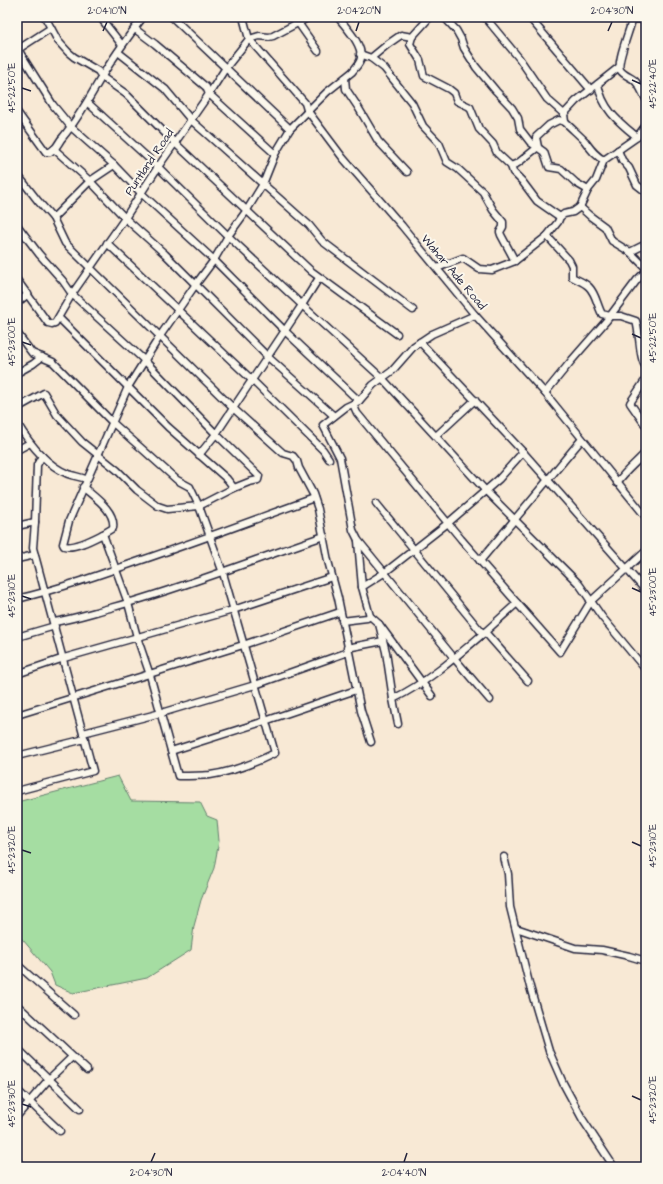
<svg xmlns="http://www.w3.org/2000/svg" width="663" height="1184" font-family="'Architects Daughter',sans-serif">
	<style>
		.green { fill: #a5dda2; stroke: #64806e }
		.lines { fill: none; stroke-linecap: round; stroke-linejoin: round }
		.street-casing { stroke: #22223b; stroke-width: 9 }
		.street { stroke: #fbf7ec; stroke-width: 6 }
		.ticks { fill: none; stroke: #22223b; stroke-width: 1.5 }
		.labels { text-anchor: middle; stroke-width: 4; stroke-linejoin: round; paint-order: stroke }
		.street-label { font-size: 12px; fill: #22223b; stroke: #fbf7ec }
		.neatline { fill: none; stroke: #22223b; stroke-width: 1.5 }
		.ticks-label { font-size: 10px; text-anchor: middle; fill: #22223b }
	</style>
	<rect width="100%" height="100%" fill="#f8e9d5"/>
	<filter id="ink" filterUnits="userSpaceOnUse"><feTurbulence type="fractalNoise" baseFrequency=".025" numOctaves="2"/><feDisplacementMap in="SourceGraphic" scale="8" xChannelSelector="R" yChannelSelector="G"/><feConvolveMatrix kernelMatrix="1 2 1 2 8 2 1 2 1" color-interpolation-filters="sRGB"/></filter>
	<g filter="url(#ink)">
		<polygon class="green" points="118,776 131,801 200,802 207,816 217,820 219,841 214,868 201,900 194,926 191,950 147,978 73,993 55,985 50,972 23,940 17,935 17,802"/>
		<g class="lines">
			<defs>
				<g id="street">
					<polyline points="45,17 58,41 68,52 74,57 98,71 102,77 126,94 175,143 311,271 397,334"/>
					<polyline points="100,17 122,45"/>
					<polyline points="172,17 290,129"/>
					<polyline points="243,17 249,39 305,103 307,110 343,158 402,226 475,315 545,393 646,517"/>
					<polyline points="294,17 318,51"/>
					<polyline points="444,17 456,30 461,39 464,48 476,67 496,91 512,108 518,118 520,129 530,142 544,152 549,167 561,169 576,183 588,190"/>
					<polyline points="485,17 519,58 547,99 564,114"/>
					<polyline points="529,17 591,90"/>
					<polyline points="632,17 635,19 646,20"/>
					<path d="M634 17 635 19 632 20C630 30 615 65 621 71 624 75 630 77 634 80 640 85 642 93 646 99"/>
					<polyline points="135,29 155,44 206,87 209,94 275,154"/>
					<polyline points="412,37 410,44 420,60 424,76 449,89 454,93 457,101 470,107 479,129 493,144 497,153 511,166 513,172 522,181 537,201 560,217"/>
					<polyline points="249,39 259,36 269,37 273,36 309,17"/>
					<polyline points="17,48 53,105 71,127 114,165 141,193 214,260 285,331 359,401"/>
					<polyline points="17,50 51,28"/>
					<polyline points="118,52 165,89 191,120 309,225 322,241 413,310"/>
					<polyline points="360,54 371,58 384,68 412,103 423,126 439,143 447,162 458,169 483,192 493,210 503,222 503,227 500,232 501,235 515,261"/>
					<polyline points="371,58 388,44 401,35 412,37 430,17"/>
					<polyline points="345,78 346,89 358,107 378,141 407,172"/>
					<path d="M598 84C602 109 619 122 637 137"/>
					<polyline points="88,103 158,167 228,236 302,305 383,379 486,491 579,584 602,617 646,670"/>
					<path d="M17 112 46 152H50L54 149C58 146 59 141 63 137 79 117 88 100 101 78 113 57 128 37 143 17"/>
					<path d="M565 122C571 128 578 134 584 140 590 148 595 156 604 160"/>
					<polyline points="54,149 90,181 125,218 165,254 268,357 334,416"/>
					<polyline points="618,150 622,160 629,168 637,185 646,192"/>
					<polyline points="511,166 518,163 538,147 536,137 549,125 559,120 565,122 564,114 576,101 619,67"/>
					<polyline points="17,174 38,201 53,218 65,243 233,408 283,453 293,456 297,461 299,468 313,494 318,509 328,561 338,598 361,711 371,742"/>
					<polyline points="580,207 590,216 605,227 612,241 630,252 646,268"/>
					<polyline points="53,218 90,181 114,165"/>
					<polyline points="17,225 39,254 63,281 72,294 144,360 216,434 259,476 258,480 249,482 234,488 199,506 167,509 158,506 137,490 117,470 82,442 57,415 44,393 17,408"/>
					<path d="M547 236 569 260 572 266V277C577 280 584 282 589 287 596 294 597 305 602 314L610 316H621L636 321C640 333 639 360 646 367"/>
					<polyline points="107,243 252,380 323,450 329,459"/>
					<polyline points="630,252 646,244"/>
					<polyline points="437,268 463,258 479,269 492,270 515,261 547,236 558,222 560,217 564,214 573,212 580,207 588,190 596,180 604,160 637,137 646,125"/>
					<polyline points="17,280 48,323 52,324 55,323 72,294 125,218 158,167 209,94 225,69 249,39"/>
					<polyline points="17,303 28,294"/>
					<polyline points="475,315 432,334 414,346 392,371 373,385 359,401 346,407 323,425 340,458 353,530 358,540 454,658 490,700"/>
					<polyline points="59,318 168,427 227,479 234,488"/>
					<path d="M17 333 32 353 53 362 113 423 177 480 190 487 199 506 223 573 275 753C257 762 231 772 210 775 199 776 188 776 178 776L150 675 137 637 128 603 103 534C93 539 75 549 64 546L63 544 69 521 128 387 160 336 196 284 214 260 228 236 247 210 263 184 275 154 290 129 327 92 352 72C355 68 360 64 361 58 362 43 346 28 338 17"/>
					<polyline points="420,342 523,452"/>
					<polyline points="17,373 33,364 42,357"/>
					<polyline points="646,379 630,403 646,426"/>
					<polyline points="545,393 572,360 607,320 637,280 646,271"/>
					<polyline points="353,404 357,413 461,539 517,603"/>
					<path d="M17 423C29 443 46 465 68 474 74 476 80 477 86 479"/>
					<polyline points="436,436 475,400"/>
					<polyline points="17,450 30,443"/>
					<polyline points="199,455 216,434 302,305 319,278"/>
					<path d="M617 483C625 471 637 462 646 452"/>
					<path d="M83 487C94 497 116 511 113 528L103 534"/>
					<polyline points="376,503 483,634"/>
					<polyline points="35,522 37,465 42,456"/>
					<polyline points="17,526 35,522 33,548 93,771 17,791"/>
					<polyline points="358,541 362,587"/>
					<polyline points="17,559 35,555"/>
					<polyline points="480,561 582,439"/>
					<path d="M17 599C59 589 99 575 139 561 198 541 256 519 314 498"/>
					<polyline points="342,621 367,618 370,616"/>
					<path d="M54 622C73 619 91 613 110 608 183 588 253 560 324 536"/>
					<polyline points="379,624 370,616 362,587 384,573 448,523 499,479 523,452 646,591"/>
					<polyline points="17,637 55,626"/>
					<polyline points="347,648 383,641"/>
					<polyline points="17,674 64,658 233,610 332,577"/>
					<polyline points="528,681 485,632 517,603 560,652 591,601 646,551"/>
					<polyline points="393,699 386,652 379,624 432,696"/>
					<polyline points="17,715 243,645 340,612"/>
					<path d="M398 724 393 699C428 682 456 657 485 632"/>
					<polyline points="83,733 161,713 255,685 348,652"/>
					<polyline points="171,751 265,721 356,690"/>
					<polyline points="17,756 85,739"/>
					<polyline points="504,857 508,874 510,907 530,987 549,1051 563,1083 583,1120 614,1167"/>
					<polyline points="516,928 575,948 602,950 629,956 646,961"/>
					<polyline points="20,967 74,1015"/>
					<polyline points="17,1005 87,1070"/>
					<polyline points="17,1048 80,1109"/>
					<polyline points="17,1090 60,1131"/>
					<polyline points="17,1116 49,1079 72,1057"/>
					<polyline points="17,1161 22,1167"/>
				</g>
			</defs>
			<use href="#street" class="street-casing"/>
			<use href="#street" class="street"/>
		</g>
	</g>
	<path class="ticks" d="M103 31 107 22M356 31 359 22M608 31 612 22M632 80 641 84M22 88 31 91M632 334 641 338M22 342 31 345M632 588 641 592M22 596 31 599M632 842 641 846M22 850 31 853M632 1096 641 1100M22 1104 31 1107M151 1162 155 1153M404 1162 407 1153"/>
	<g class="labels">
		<g class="street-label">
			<text transform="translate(149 162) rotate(-56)" y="4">Puntland Road</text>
			<text transform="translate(454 272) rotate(50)" y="4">Wahar Ade Road</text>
		</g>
	</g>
	<rect width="663" height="1184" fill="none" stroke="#fbf7ec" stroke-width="44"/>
	<rect x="22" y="22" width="619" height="1140" class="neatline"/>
	<g class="ticks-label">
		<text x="107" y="14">2°04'10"N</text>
		<text x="359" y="14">2°04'20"N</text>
		<text x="612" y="14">2°04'30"N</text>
		<text transform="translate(652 84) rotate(-90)" y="4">45°22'40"E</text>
		<text transform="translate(11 88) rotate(-90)" y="4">45°22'50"E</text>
		<text transform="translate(652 338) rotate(-90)" y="4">45°22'50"E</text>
		<text transform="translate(11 342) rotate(-90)" y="4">45°23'00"E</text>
		<text transform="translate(652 592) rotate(-90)" y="4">45°23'00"E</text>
		<text transform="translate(11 596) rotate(-90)" y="4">45°23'10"E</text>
		<text transform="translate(652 846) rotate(-90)" y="4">45°23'10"E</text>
		<text transform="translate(11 850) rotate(-90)" y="4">45°23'20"E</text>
		<text transform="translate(652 1100) rotate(-90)" y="4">45°23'20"E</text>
		<text transform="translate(11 1104) rotate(-90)" y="4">45°23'30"E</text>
		<text x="151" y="1176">2°04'30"N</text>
		<text x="404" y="1176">2°04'40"N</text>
	</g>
</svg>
